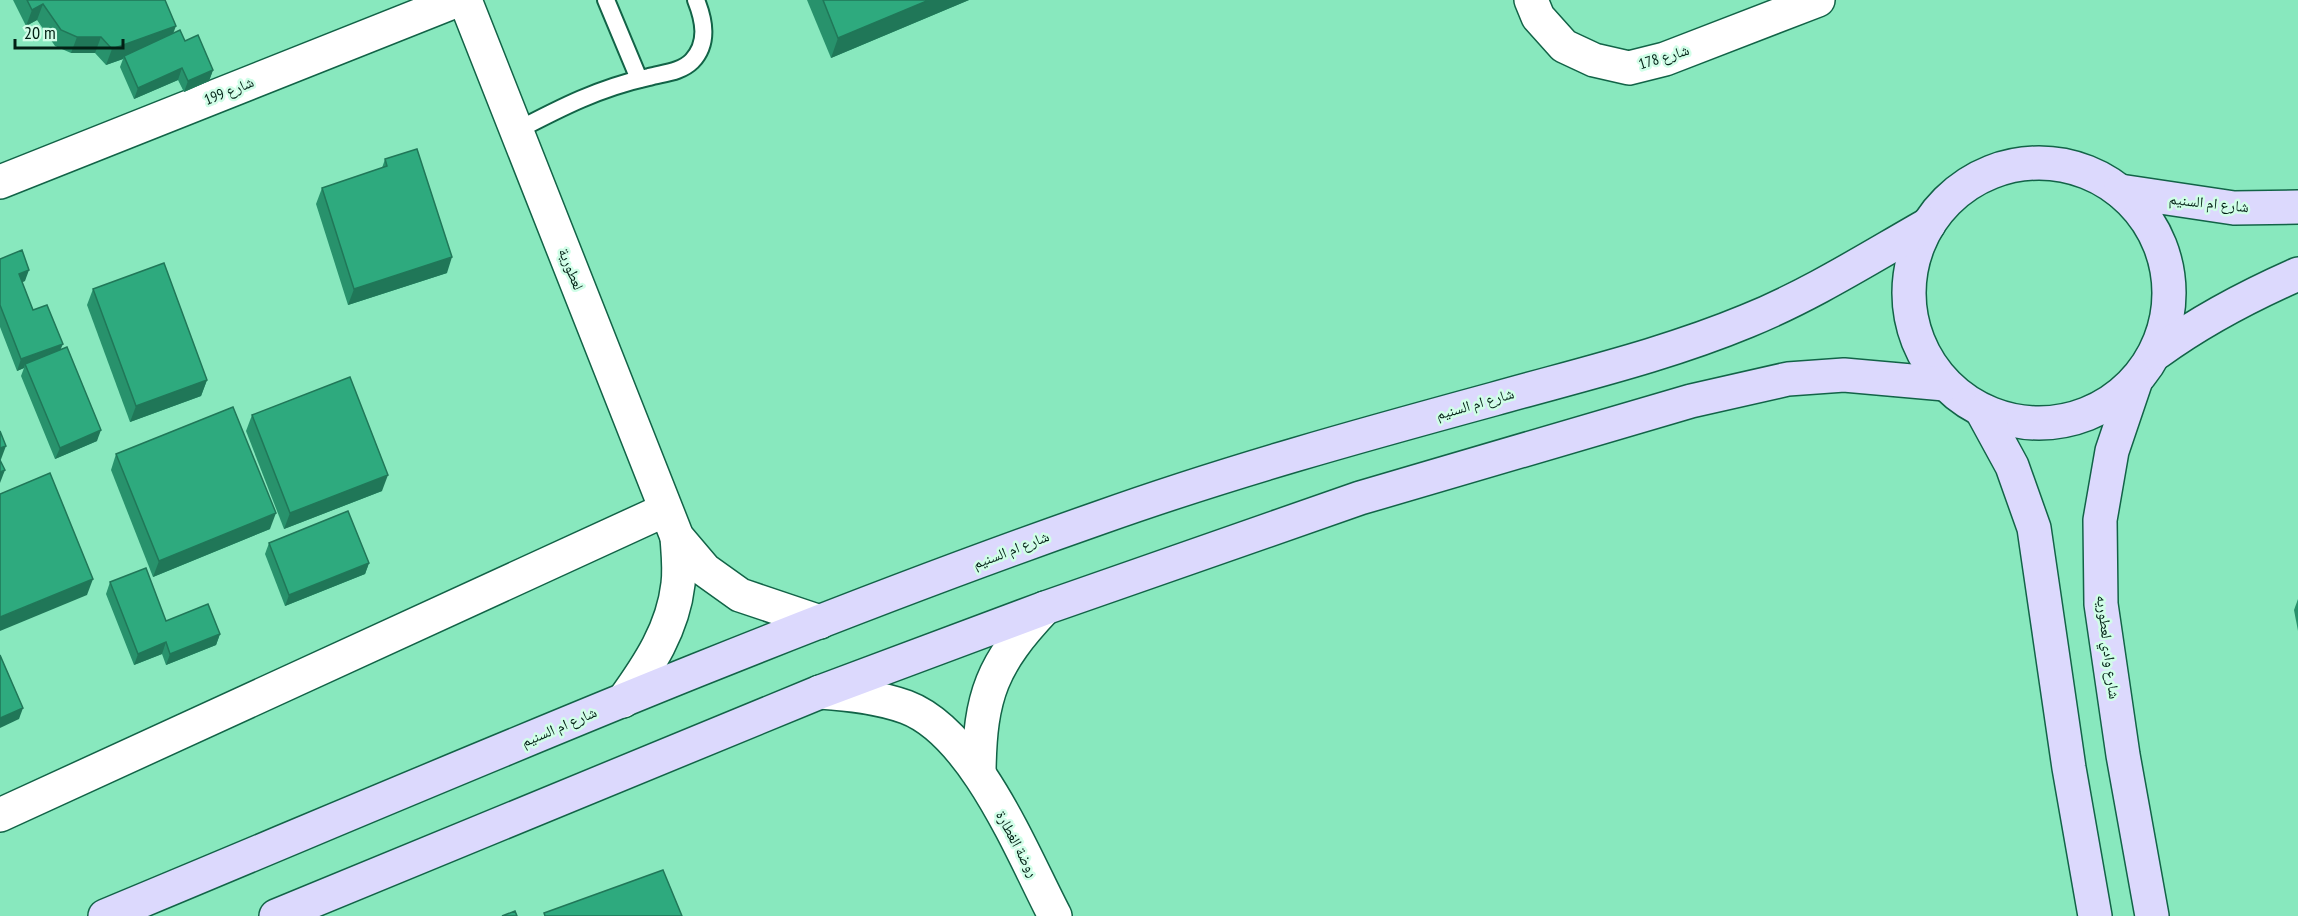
<svg xmlns="http://www.w3.org/2000/svg" width="2298" height="916" font-family="'PT Sans Narrow','Noto Naskh Arabic',sans-serif">
	<style>
		.lines { fill: none; stroke-linecap: round; stroke-linejoin: round }
		.lane-casing { stroke: #126347; stroke-width: 20 }
		.street-casing { stroke: #126347; stroke-width: 36 }
		.secondary-casing { stroke: #126347; stroke-width: 36 }
		.lane { stroke: #fff; stroke-width: 16 }
		.street { stroke: #fff; stroke-width: 33 }
		.secondary { stroke: #dcd9fd; stroke-width: 33 }
		.wall { fill: #28926c }
		.shaded-wall { fill: #207758 }
		.building { fill: #2eaa7e; stroke: #207758; stroke-width: 1.5 }
		.labels { text-anchor: middle; stroke-width: 5; stroke-linejoin: round; paint-order: stroke }
		.street-label { font-size: 15px; fill: #022115; stroke: #d1fee8 }
	</style>
	<rect width="100%" height="100%" fill="#88e8be"/>
	<g class="lines">
		<defs>
			<g id="lane">
				<polyline points="606,0 639,79"/>
				<path d="M516 131C562 107 599 88 649 77 664 73 681 72 692 61 709 43 704 20 696 0"/>
			</g>
			<g id="street">
				<polyline points="465,0 677,537 705,570 740,595 820,622"/>
				<polyline points="1531,0 1538,17 1564,46 1594,60 1629,68 1665,59 1818,0"/>
				<polyline points="0,182 458,0"/>
				<path d="M820 692C849 694 878 697 906 707 975 733 1022 853 1055 916"/>
				<path d="M623 701C649 665 673 629 678 584 680 569 678 552 677 537"/>
				<path d="M979 772C980 695 992 664 1045 608"/>
				<polyline points="0,815 665,510"/>
			</g>
			<g id="secondary">
				<circle cx="2039" cy="293" r="130"/>
				<polyline points="2120,191 2234,208 2298,207"/>
				<path d="M2158 352C2202 320 2248 296 2298 274"/>
				<polyline points="2136,380 2112,451 2100,520 2101,604 2123,755 2152,916"/>
				<polyline points="1982,411 2012,466 2034,528 2069,768 2095,916"/>
				<path d="M105 916C435 779 762 636 1099 518 1228 472 1362 435 1494 399 1579 375 1665 355 1747 321 1811 295 1869 258 1929 224"/>
				<polyline points="276,916 820,692 1045,608 1360,498 1691,401 1788,379 1844,375 1945,384"/>
			</g>
		</defs>
		<use href="#lane" class="lane-casing"/>
		<use href="#street" class="street-casing"/>
		<use href="#secondary" class="secondary-casing"/>
		<use href="#lane" class="lane"/>
		<use href="#street" class="street"/>
		<use href="#secondary" class="secondary"/>
	</g>
	<g class="wall">
		<polygon points="13,0 165,0 173,33 185,41 213,70 209,81 184,92 178,80 134,99 120,67 123,59 106,65 95,53 71,53 55,46 37,20 26,26"/>
		<polygon points="807,0 969,0 831,58"/>
		<polygon points="385,159 447,273 348,305 316,204 322,188 382,168"/>
		<polygon points="0,259 25,281 22,282 33,310 60,350 97,441 55,459 21,376 24,368 17,371 0,327"/>
		<polygon points="93,289 207,380 201,396 130,422 87,305"/>
		<polygon points="252,415 382,491 284,529 246,431"/>
		<polygon points="116,454 270,529 153,577 111,470"/>
		<polygon points="269,543 369,563 365,574 285,606 265,554"/>
		<polygon points="110,582 166,621 220,634 216,645 166,665 162,654 134,665 106,594"/>
		<polygon points="2298,599 2298,631 2294,610"/>
	</g>
	<g class="shaded-wall">
		<polygon points="929,0 969,0 831,58 838,38"/>
		<polygon points="43,4 37,20 26,26 32,10"/>
		<polygon points="176,26 170,42 124,56 123,59 106,65 112,49"/>
		<polygon points="77,37 101,37 95,53 71,53"/>
		<polygon points="182,68 178,80 134,99 138,88"/>
		<polygon points="213,70 209,81 184,92 188,81"/>
		<polygon points="452,257 447,273 348,305 354,289"/>
		<polygon points="29,270 25,281 15,285 19,274"/>
		<polygon points="63,344 58,355 25,364 24,368 17,371 21,359"/>
		<polygon points="207,380 201,396 130,422 136,406"/>
		<polygon points="101,430 97,441 55,459 60,448"/>
		<polygon points="6,446 0,462 0,448"/>
		<polygon points="5,470 0,483 0,472"/>
		<polygon points="388,475 382,491 284,529 290,513"/>
		<polygon points="276,513 270,529 153,577 159,561"/>
		<polygon points="369,563 365,574 285,606 289,595"/>
		<polygon points="93,579 87,595 0,631 0,617"/>
		<polygon points="220,634 216,645 166,665 170,654"/>
		<polygon points="166,642 162,654 134,665 138,654"/>
		<polygon points="23,708 19,719 0,728 0,718"/>
	</g>
	<g class="building">
		<polygon points="27,0 165,0 176,26 112,49 101,37 77,37 61,30 43,4 32,10"/>
		<polygon points="823,0 929,0 838,38"/>
		<polygon points="180,30 185,41 198,35 213,70 188,81 182,68 138,88 124,56"/>
		<polygon points="417,149 452,257 354,289 322,188 387,166 385,159"/>
		<polygon points="22,250 29,270 19,274 33,310 47,305 63,344 21,359 0,305 0,259"/>
		<polygon points="164,263 207,380 136,406 93,289"/>
		<polygon points="67,347 101,430 60,448 25,364"/>
		<polygon points="350,377 388,475 290,513 252,415"/>
		<polygon points="233,407 276,513 159,561 116,454"/>
		<polygon points="0,431 6,446 0,448"/>
		<polygon points="0,460 5,470 0,472"/>
		<polygon points="50,473 93,579 0,617 0,494"/>
		<polygon points="348,511 369,563 289,595 269,543"/>
		<polygon points="146,568 166,621 208,604 220,634 170,654 166,642 138,654 110,582"/>
		<polygon points="0,655 23,708 0,718"/>
		<polygon points="663,870 682,916 545,916 544,913"/>
		<polygon points="515,911 517,916 502,916"/>
	</g>
	<g class="labels">
		<g class="street-label">
			<text transform="translate(1664 57) rotate(-17)" y="5">شارع 178</text>
			<text transform="translate(229 91) rotate(-22)" y="5">شارع 199</text>
			<text transform="translate(2209 203) rotate(6)" y="5">شارع ام السنيم</text>
			<text transform="translate(571 269) rotate(68)" y="5">لعطورية</text>
			<text transform="translate(1475 404) rotate(-16)" y="5">شارع ام السنيم</text>
			<text transform="translate(1011 550) rotate(-21)" y="5">شارع ام السنيم</text>
			<text transform="translate(2108 647) rotate(83)" y="5">شارع وادي لعطوريه</text>
			<text transform="translate(559 727) rotate(-23)" y="5">شارع ام السنيم</text>
			<text transform="translate(1017 844) rotate(62)" y="5">روضة الغطارة</text>
		</g>
	</g>
	<path d="M15 39v9h108v-9" fill="none" stroke="#022115" stroke-width="3"/>
	<text x="24" y="39" font-size="18" fill="#022115" stroke="#d1fee8" stroke-width="4.5" paint-order="stroke">20 m</text>
</svg>
